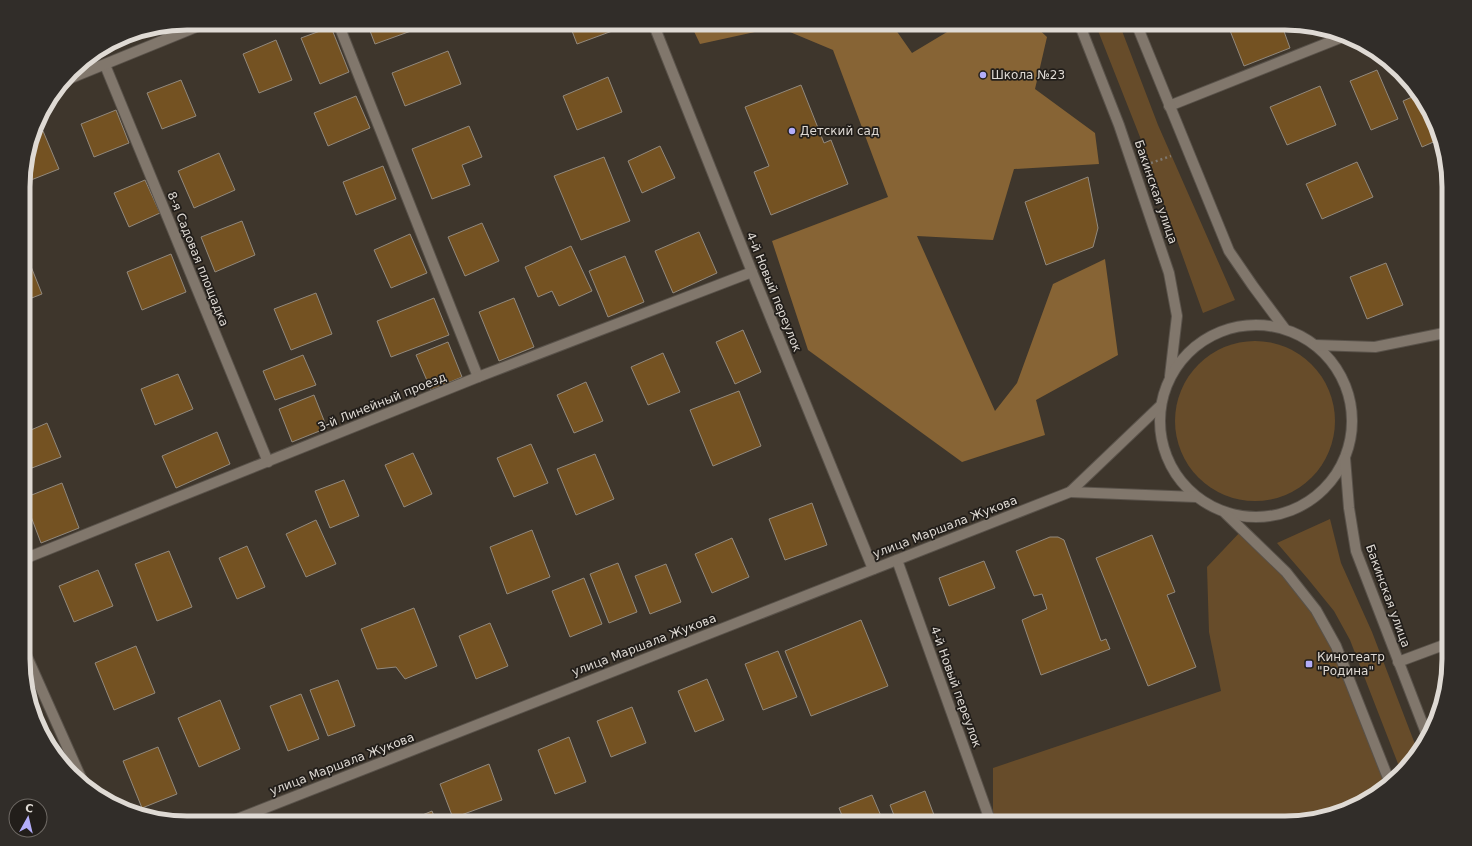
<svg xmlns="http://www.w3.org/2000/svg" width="1472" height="846" font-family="'DejaVu Sans',sans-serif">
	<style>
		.green { fill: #674c2a }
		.forest { fill: #876435 }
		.building { fill: #745222; stroke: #92897d }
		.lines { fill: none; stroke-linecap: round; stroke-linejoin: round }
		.street-casing { stroke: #59524a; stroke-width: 12 }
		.secondary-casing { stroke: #59524a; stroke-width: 12 }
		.path { stroke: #7f786f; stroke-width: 2.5; stroke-dasharray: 2 3; stroke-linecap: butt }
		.street { stroke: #81776c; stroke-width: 10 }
		.secondary { stroke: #81776c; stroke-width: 10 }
		.poi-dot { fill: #b3adf9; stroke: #221e1a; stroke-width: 1.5 }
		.labels { text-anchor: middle; stroke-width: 3.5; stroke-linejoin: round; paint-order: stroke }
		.poi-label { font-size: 12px; fill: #dfdad4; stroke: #221e1a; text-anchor: start }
		.street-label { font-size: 12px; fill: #dfdad4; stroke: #221e1a }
		.rim { fill: none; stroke: #dfdad4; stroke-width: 5 }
	</style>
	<rect width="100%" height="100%" fill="#3e362c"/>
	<g class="green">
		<polygon points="1095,23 1119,23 1158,125 1235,300 1203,313 1140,137"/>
		<circle cx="1255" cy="421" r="80"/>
		<polygon points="1330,519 1341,563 1372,632 1418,752 1402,774 1350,640 1334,611 1308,579 1277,543"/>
		<polygon points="1242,530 1316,610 1390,783 1367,801 1295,823 993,823 993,768 1221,691 1209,632 1207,567"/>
	</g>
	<polygon class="forest" points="690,23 891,23 912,53 947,32 943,23 1032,23 1047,37 1035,89 1095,133 1099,164 1014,169 993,240 917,236 995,411 1017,383 1053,284 1105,259 1118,355 1036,400 1045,435 962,462 808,350 772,241 888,197 833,50 778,27 700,44"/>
	<g class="building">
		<polygon points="367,23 407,23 411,31 375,44"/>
		<polygon points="569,23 613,23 615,30 577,44"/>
		<polygon points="1227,23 1281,23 1290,48 1244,66"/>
		<polygon points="331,27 349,72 320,84 301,38"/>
		<polygon points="276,40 292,80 259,93 243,54"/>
		<polygon points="448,51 461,84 405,106 392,73"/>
		<polygon points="1377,70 1398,119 1371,130 1350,81"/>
		<polygon points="608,77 622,112 577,130 563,96"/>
		<polygon points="181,80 196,116 162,129 147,93"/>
		<polygon points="801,85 824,143 831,140 848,184 771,215 754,172 769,166 745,107"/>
		<polygon points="1320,86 1336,125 1287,145 1270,107"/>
		<polygon points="1419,94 1427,105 1438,140 1422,147 1403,101"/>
		<polygon points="356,96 370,128 328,146 314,113"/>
		<polygon points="116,110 129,143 94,157 81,124"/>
		<polygon points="469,126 482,157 462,165 470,185 432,199 412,149"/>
		<polygon points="43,131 59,169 31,180 25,165 34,135"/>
		<polygon points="660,146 675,178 642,193 628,161"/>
		<polygon points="219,153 235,190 194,208 178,171"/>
		<polygon points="604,157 630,221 581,240 554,176"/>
		<polygon points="1357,162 1373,197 1322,219 1306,184"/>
		<polygon points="383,166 396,199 356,215 343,182"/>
		<polygon points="1088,177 1098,228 1093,247 1046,265 1025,202"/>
		<polygon points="145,180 160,213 129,227 114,193"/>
		<polygon points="242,221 255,255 215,272 201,237"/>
		<polygon points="482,223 499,261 465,276 448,237"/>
		<polygon points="699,232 717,273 673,293 655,251"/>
		<polygon points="410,234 427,273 391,288 374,250"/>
		<polygon points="571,246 592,291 559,306 552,291 538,297 525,267"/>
		<polygon points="171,254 186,292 142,310 127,272"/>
		<polygon points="625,256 644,302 608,317 589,271"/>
		<polygon points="28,259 42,294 24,301 24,260"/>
		<polygon points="1386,263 1403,305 1367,319 1350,277"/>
		<polygon points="316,293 332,334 291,350 274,309"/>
		<polygon points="434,298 449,335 391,357 377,321"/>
		<polygon points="514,298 534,347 499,361 479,312"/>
		<polygon points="743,330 761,372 735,384 716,342"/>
		<polygon points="448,342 462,377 431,390 416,355"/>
		<polygon points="663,353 680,392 648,405 631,367"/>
		<polygon points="303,355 316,385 275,400 263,371"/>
		<polygon points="178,374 193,409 155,425 141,389"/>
		<polygon points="586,382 603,421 574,433 557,395"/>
		<polygon points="739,391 761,446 713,466 690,410"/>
		<polygon points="314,395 327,428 292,442 279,409"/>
		<polygon points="47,423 61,457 24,471 24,433"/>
		<polygon points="217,432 230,464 176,488 162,456"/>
		<polygon points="531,444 548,483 514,497 497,458"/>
		<polygon points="413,453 432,494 404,507 385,465"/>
		<polygon points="595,454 614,499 576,515 557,469"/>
		<polygon points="344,480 359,516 330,528 315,491"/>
		<polygon points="62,483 79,528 41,543 24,498"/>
		<polygon points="812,503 827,545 785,560 769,519"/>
		<polygon points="316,520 336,564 306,577 286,534"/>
		<polygon points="532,530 550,577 507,594 490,547"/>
		<polygon points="1152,535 1175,592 1167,595 1196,667 1148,686 1096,558"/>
		<polygon points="1050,537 1058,537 1064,540 1101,641 1106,639 1110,649 1041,675 1022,620 1047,609 1042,594 1034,596 1016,551"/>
		<polygon points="732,538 749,577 712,593 695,554"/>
		<polygon points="247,546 265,587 237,599 219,558"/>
		<polygon points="169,551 192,607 157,621 135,564"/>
		<polygon points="984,561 995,588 949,606 939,578"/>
		<polygon points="618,563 637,612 609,623 590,574"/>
		<polygon points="666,564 681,602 650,614 635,576"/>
		<polygon points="98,570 113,606 74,622 59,586"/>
		<polygon points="584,578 602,624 570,637 552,591"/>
		<polygon points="414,608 437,666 405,679 396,667 377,669 361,629"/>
		<polygon points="861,620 888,686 811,716 785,651"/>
		<polygon points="490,623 508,666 476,679 459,636"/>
		<polygon points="136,646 155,693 114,710 95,663"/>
		<polygon points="778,651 797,697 763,710 745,664"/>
		<polygon points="707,679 724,720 695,732 678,691"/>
		<polygon points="338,680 355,726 328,736 310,690"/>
		<polygon points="301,694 319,739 288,751 270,706"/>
		<polygon points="220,700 240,749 199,767 178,718"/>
		<polygon points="632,707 646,743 611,757 597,721"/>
		<polygon points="569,737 586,782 555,794 538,750"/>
		<polygon points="158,747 177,794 142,808 123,761"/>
		<polygon points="489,764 502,800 453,818 440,784"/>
		<polygon points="925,791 937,823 897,823 890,805"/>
		<polygon points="872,795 884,823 845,823 839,808"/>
		<polygon points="432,811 437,823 403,823"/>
		<polygon points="354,815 357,823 334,823"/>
	</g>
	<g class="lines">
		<defs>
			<g id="street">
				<polyline points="338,23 478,377"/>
				<polyline points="653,23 752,272 873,569"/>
				<polyline points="105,65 268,462"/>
				<polyline points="66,80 206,23"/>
				<polyline points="1169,106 1345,36"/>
				<polyline points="24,559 478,377 752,272"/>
				<polyline points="897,560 991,823"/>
				<polyline points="24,650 82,780"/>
				<polyline points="1398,662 1449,643"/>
			</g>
			<g id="secondary">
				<polyline points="1079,23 1119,125 1169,273 1177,316 1170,376"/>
				<polyline points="1136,23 1229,251 1253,286 1285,329"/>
				<circle cx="1256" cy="421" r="96"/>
				<polyline points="1315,345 1375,347 1449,332"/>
				<polyline points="1345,458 1349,508 1356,551 1428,738"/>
				<polyline points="1070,492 1196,497"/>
				<polyline points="1225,513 1286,572 1316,610 1336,646 1390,783"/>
				<polyline points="227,823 1070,492 1159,407"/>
			</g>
		</defs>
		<use href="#street" class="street-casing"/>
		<use href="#secondary" class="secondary-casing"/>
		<polyline class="path" points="1151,163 1171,156"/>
		<use href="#street" class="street"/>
		<use href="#secondary" class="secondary"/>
	</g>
	<g class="poi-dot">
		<circle cx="983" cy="75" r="4"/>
		<circle cx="792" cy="131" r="4"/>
		<rect x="1305" y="660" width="8" height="8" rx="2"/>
	</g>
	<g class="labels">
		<g class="poi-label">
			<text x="991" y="79">Школа №23</text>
			<text x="800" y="135">Детский сад</text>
			<text x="1317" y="661">Кинотеатр<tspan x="1317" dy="14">"Родина"</tspan></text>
		</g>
		<g class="street-label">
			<text transform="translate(1156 192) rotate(71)" y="4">Бакинская улица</text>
			<text transform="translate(198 259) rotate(68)" y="4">8-я Садовая площадка</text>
			<text transform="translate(774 292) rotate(68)" y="4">4-й Новый переулок</text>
			<text transform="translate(382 402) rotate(-22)" y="4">3-й Линейный проезд</text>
			<text transform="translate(945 527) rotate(-21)" y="4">улица Маршала Жукова</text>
			<text transform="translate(1388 596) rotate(70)" y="4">Бакинская улица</text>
			<text transform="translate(644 645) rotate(-21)" y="4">улица Маршала Жукова</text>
			<text transform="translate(956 687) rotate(70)" y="4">4-й Новый переулок</text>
			<text transform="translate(342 764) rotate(-21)" y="4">улица Маршала Жукова</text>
		</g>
	</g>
	<path d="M0 0H1472V846H0ZM187 30H1285A157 157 0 0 1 1442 187V659A157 157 0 0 1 1285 816H187A157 157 0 0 1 30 659V187A157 157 0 0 1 187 30Z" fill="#312d29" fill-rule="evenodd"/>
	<path class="rim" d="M187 30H1285A157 157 0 0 1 1442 187V659A157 157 0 0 1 1285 816H187A157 157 0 0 1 30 659V187A157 157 0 0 1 187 30Z"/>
	<g transform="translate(28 818) rotate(8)"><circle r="19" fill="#221e1a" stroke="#6e6964"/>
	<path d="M0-3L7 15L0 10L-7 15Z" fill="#b3adf9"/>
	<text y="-6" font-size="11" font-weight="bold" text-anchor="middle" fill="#dfdad4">С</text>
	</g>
</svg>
